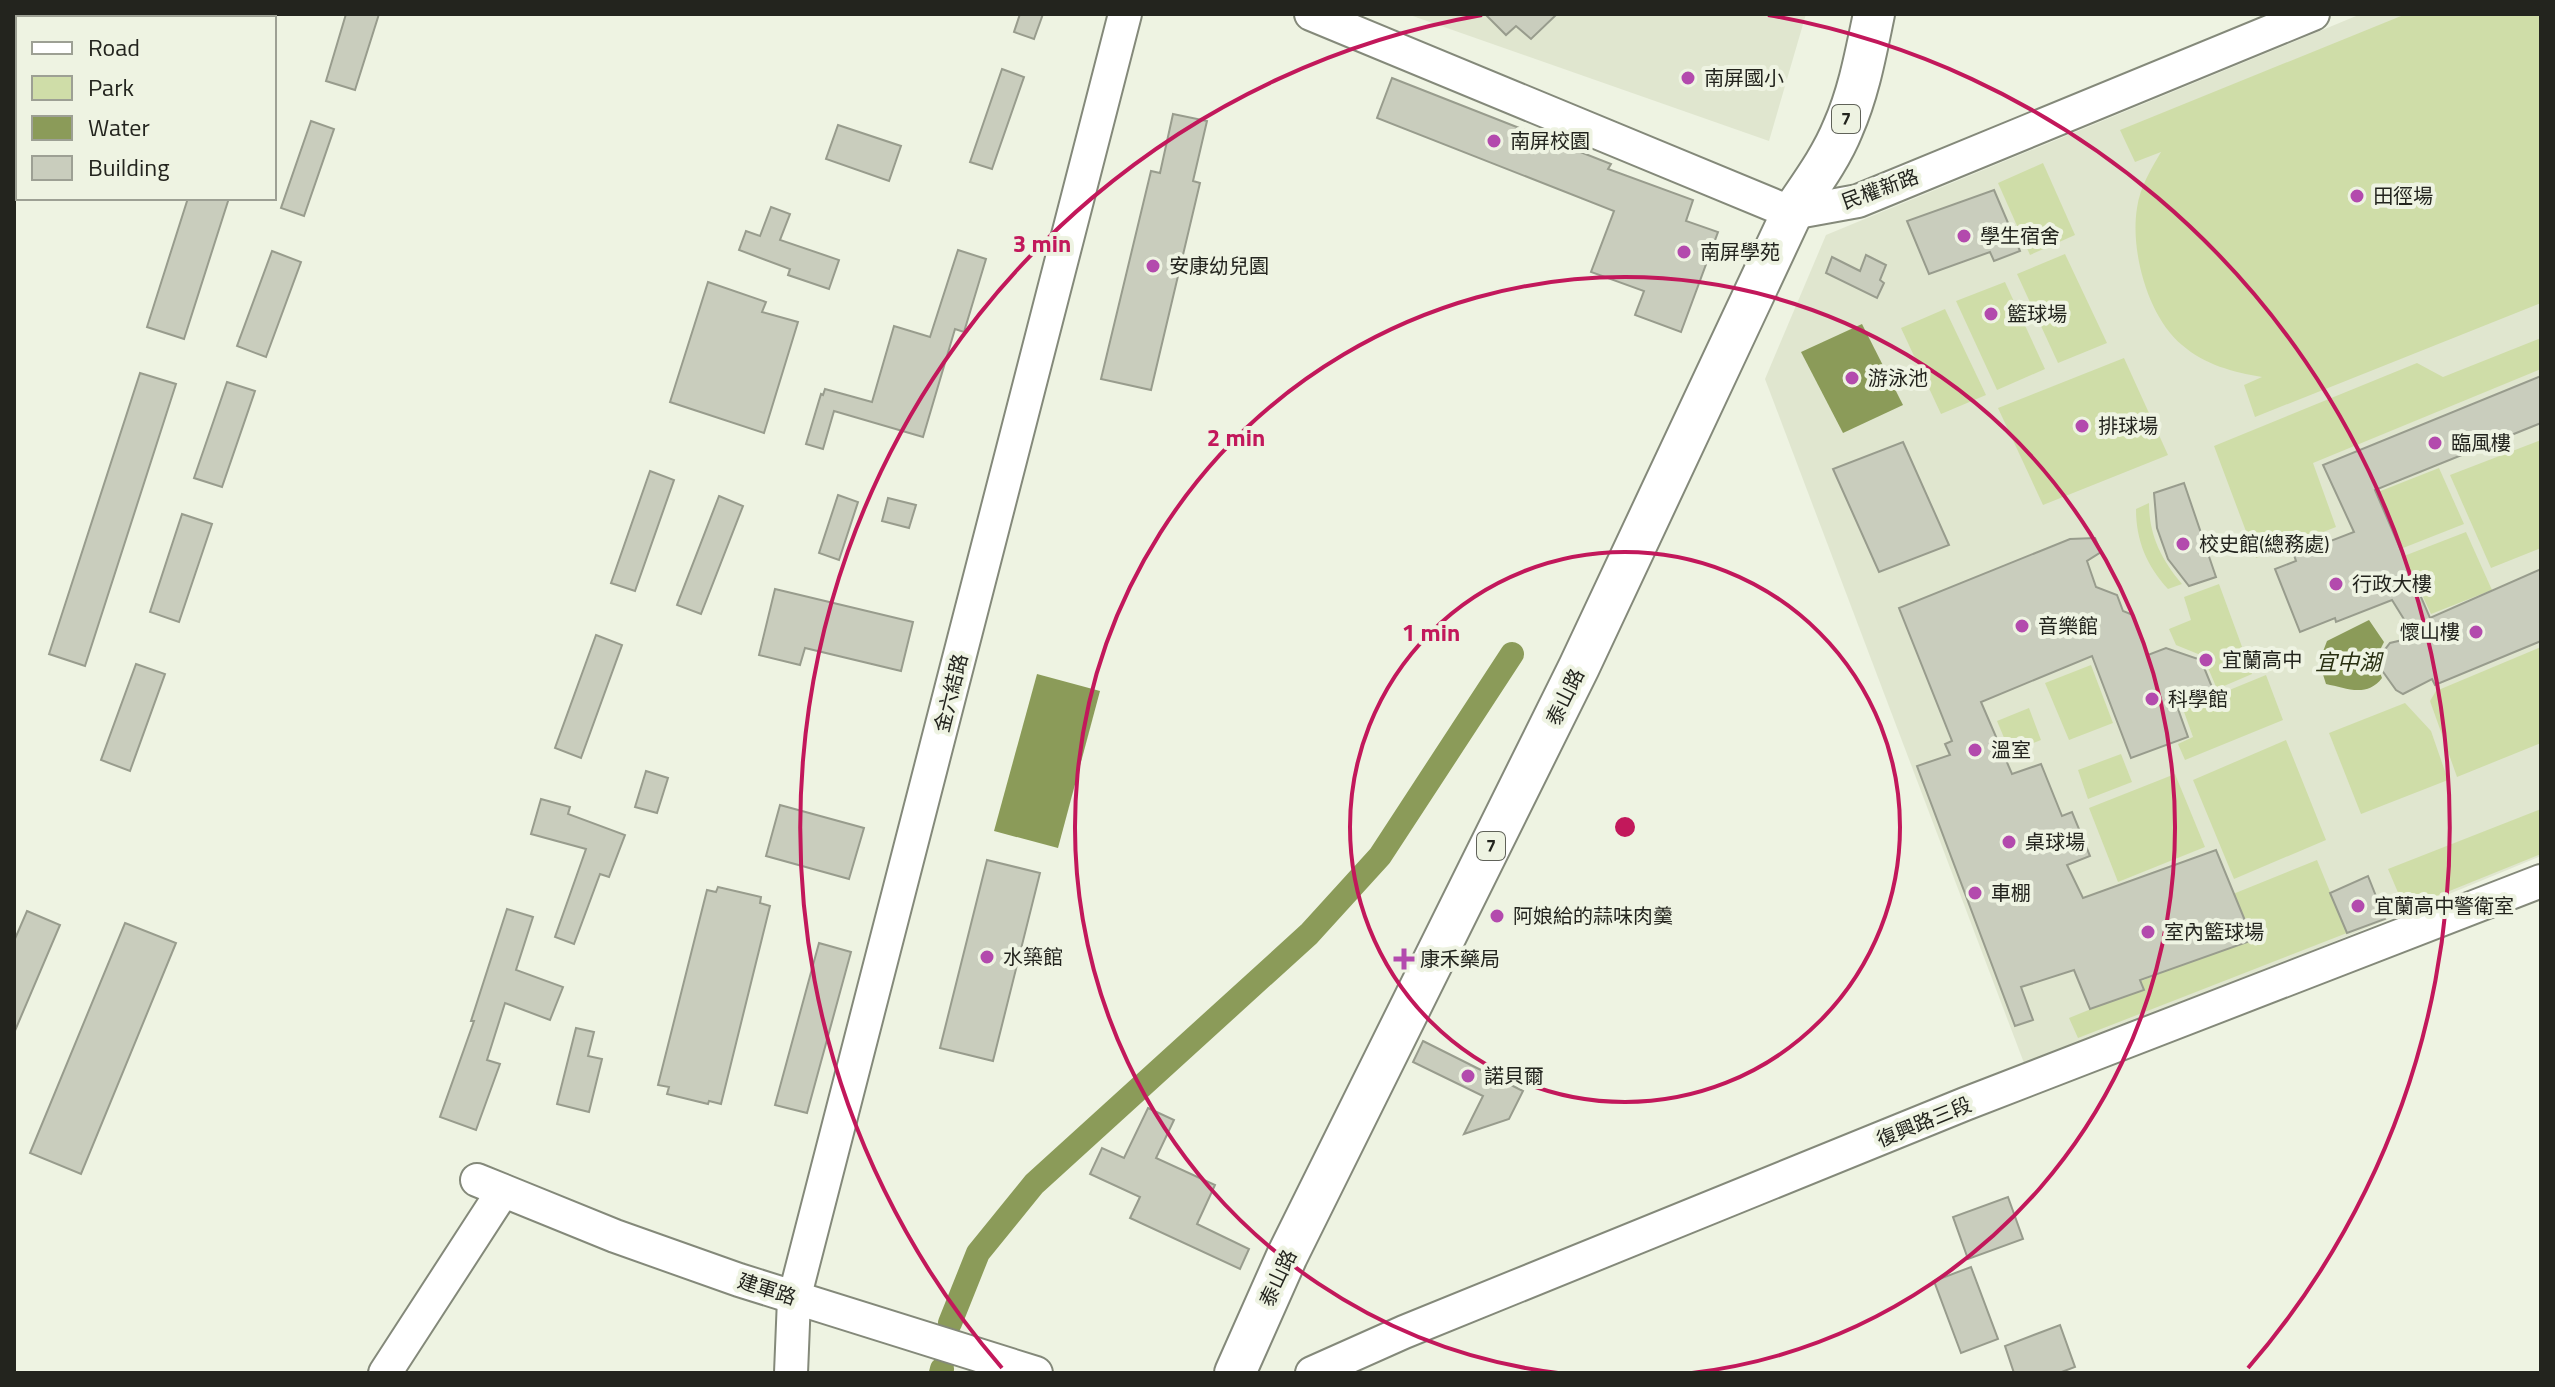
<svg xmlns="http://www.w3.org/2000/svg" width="2555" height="1387" font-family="'Titillium Web','Noto Sans TC',sans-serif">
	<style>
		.built { fill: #e0e6cf }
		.green { fill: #cfdda8 }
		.water { fill: #8b9b59 }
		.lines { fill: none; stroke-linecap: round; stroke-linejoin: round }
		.canal { stroke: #8b9b59; stroke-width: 24 }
		.building { fill: #c9cdbd; stroke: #989c8d; stroke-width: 2 }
		.minor-casing { stroke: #84897a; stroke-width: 36 }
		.major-casing { stroke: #84897a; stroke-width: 44 }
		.minor { stroke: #fff; stroke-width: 32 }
		.major { stroke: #fff; stroke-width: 40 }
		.ring { fill: none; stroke: #c2185b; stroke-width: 4 }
		.poi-dot { fill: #b34aad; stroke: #eef3e2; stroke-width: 3 }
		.labels { text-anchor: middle; stroke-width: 8; stroke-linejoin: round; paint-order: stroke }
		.shield { fill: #eef3e2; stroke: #606259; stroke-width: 2 }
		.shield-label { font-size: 18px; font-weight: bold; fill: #23241e }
		.poi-label { font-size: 20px; fill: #23241e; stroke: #eef3e2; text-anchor: start }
		.street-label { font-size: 20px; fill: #23241e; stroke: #eef3e2 }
		.water-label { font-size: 22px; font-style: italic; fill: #282f11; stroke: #eef3e2 }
		.centre { fill: #c2185b; stroke: #eef3e2; stroke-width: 4 }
		.ring-label { font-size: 24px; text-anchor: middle; font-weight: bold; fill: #c2185b; stroke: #eef3e2; stroke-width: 8; stroke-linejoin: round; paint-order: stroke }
	</style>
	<rect width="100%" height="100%" fill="#eef3e2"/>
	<g class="built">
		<polygon points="1407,14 1806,14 1769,141"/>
		<polygon points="2361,14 2541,14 2541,856 2166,1011 2024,1063 1765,379 1826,235"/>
	</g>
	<g class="green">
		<path d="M2406 14H2541V303L2255 417 2244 385 2262 377C2233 372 2205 365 2182 345 2148 317 2130 251 2137 208 2140 187 2151 169 2161 152L2135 162 2120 130Z"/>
		<polygon points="2043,163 2075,235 2030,255 1998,183"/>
		<polygon points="2065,254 2107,343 2058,363 2017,274"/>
		<polygon points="2005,282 2045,369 1997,390 1956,301"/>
		<polygon points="1945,309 1986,395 1941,414 1901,328"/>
		<polygon points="2541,338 2541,369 2313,463 2336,527 2256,558 2214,446 2417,363 2443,377"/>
		<polygon points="2124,358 2168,455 2043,505 1998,408"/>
		<polygon points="2541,440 2541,548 2491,568 2450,475"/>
		<polygon points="2439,468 2464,524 2403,548 2378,492"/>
		<path d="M2149 503C2149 535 2161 559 2182 584L2168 589C2147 566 2136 541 2136 509Z"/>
		<polygon points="2466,532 2492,590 2431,614 2404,556"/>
		<polygon points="2219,584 2252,674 2217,689 2203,656 2176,645 2169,629 2191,620 2184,597"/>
		<polygon points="2541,647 2541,743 2457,777 2430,701 2436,691"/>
		<polygon points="2091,665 2113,723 2069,740 2045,683"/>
		<polygon points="2266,675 2283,720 2185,760 2178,744 2193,737 2183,709"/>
		<polygon points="2405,703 2431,731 2448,780 2361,814 2329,733"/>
		<polygon points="2029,708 2041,740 2010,752 1997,721"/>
		<polygon points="2286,740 2326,840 2234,879 2193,780"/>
		<polygon points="2121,754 2132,782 2088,799 2078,770"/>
		<polygon points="2175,774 2205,847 2118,882 2089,808"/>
		<polygon points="2541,809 2541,854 2405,909 2388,869"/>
		<polygon points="2317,860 2347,933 2078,1038 2069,1018 2140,989 2139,982 2248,937 2233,894"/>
	</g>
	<g class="water">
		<polygon points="1862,324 1903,405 1843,433 1801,352"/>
		<path d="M2369 620 2384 642 2375 660 2382 678C2367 698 2346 688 2326 684L2319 662 2327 641Z"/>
		<polygon points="1037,674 1100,691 1058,848 994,831"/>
	</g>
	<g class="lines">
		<g class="canal">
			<polyline points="950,1323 978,1253 1034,1184 1309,934 1380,856 1512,654"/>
			<polyline points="941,1373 942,1369"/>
		</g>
	</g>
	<g class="building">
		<polygon points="346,14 379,14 355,90 326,81"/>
		<polygon points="1020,14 1043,14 1034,39 1014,32"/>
		<polygon points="1485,14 1557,14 1531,39 1516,26 1506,35"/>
		<polygon points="1002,69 1024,77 992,169 970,162"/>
		<polygon points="1392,78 1611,164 1608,169 1693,200 1686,221 1718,232 1681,332 1635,315 1644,291 1591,272 1614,211 1377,118"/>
		<polygon points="1173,114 1207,121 1193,181 1200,183 1151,390 1101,379 1151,171 1160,173"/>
		<polygon points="311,121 334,129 304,216 281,208"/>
		<polygon points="838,125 901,146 889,181 826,159"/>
		<polygon points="1994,190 2020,251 1994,261 1990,252 1929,274 1907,221"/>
		<polygon points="188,198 229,198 184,339 147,327"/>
		<polygon points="771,207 790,214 780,240 839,260 829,289 788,275 790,269 739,250 746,231 760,236"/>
		<polygon points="958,250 986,259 964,332 955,329 923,437 834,411 823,449 806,444 821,394 823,395 825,389 872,402 894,326 930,337"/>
		<polygon points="272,251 301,262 266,357 237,346"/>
		<polygon points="1866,255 1886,265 1880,280 1884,283 1877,298 1826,273 1832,257 1860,271"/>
		<polygon points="708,282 766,302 762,312 798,322 764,433 670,402"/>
		<polygon points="140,373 176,384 85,666 49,654"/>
		<polygon points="2541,376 2541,423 2375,490 2430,618 2541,569 2541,641 2435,685 2432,679 2403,694 2396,690 2381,669 2383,652 2390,643 2415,637 2392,600 2336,622 2335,618 2300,632 2275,569 2296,561 2294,555 2354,532 2323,465"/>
		<polygon points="227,382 255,391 222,487 194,478"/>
		<polygon points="1903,442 1949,545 1879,572 1833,469"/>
		<polygon points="650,471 674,480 635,591 611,583"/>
		<polygon points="2184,483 2216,577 2189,586 2168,559 2157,528 2154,493"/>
		<polygon points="838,495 858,502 839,560 819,553"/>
		<polygon points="719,496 743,506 701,614 677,605"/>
		<polygon points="888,498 916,505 909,528 882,521"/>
		<polygon points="182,514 212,524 179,622 150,612"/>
		<polygon points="2095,538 2101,552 2087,561 2096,587 2117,595 2123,611 2133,615 2148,655 2166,648 2201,660 2214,692 2177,706 2188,737 2131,758 2092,656 1981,702 2012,774 2041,764 2062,816 2072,812 2090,856 2067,865 2083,898 2216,850 2253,940 2140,980 2144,990 2090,1009 2074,970 2021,987 2033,1020 2015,1026 1917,766 1950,755 1945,744 1952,741 1899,608 2070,539"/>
		<polygon points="775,589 913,622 901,671 805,648 800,665 759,655"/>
		<polygon points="596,635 622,645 581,758 555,748"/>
		<polygon points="136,664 165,674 130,771 101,760"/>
		<polygon points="646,771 668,778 657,813 635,807"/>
		<polygon points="541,799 570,807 568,814 625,835 609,877 600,874 574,944 555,937 586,849 531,834"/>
		<polygon points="780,805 864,828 849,879 766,856"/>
		<polygon points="987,860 1040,873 993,1061 940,1048"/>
		<polygon points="2368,876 2385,919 2347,933 2330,893"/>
		<polygon points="718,887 761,897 760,903 770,906 721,1104 709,1101 708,1104 667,1094 669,1087 658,1085 707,890 716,892"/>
		<polygon points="507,909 533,917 516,970 563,987 550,1020 505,1003 487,1060 500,1064 476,1130 440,1117 474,1021 471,1021"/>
		<polygon points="27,911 60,925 14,1033 14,941"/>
		<polygon points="125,923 176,943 81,1174 30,1153"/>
		<polygon points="819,943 851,952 807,1113 775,1105"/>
		<polygon points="576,1028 594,1032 588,1056 602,1059 589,1112 557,1104"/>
		<polygon points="1423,1041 1523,1091 1509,1119 1464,1134 1483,1096 1413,1062"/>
		<polygon points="1148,1108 1174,1120 1156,1158 1215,1185 1197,1224 1249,1249 1240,1269 1130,1218 1140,1197 1090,1174 1102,1148 1124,1158"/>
		<polygon points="2008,1197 2023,1239 1968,1259 1953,1217"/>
		<polygon points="1971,1267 1998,1339 1961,1353 1934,1281"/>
		<polygon points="2060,1325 2075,1367 2059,1373 2014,1373 2005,1346"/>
	</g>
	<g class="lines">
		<defs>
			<g id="minor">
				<polyline points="1311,14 1792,213 1858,201 2313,14"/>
				<polyline points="477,1180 615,1236 739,1280 1036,1373"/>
				<polyline points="385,1373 503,1191"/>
				<polyline points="791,1373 794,1299 1125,14"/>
				<polyline points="1312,1373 1404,1332 1965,1104 2541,881"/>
			</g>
			<path id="major" d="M1235 1373 1287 1256 1579 667 1792 213C1810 186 1831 158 1843 128 1859 92 1866 52 1874 14"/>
		</defs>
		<use href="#minor" class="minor-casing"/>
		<use href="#major" class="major-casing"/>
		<use href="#minor" class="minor"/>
		<use href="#major" class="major"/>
	</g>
	<g class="ring">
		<circle cx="1625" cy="827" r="275"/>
		<path d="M1558 1373A550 550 0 1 1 1692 1373"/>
		<path d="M1002 1368A825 825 0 0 1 1482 15M1768 15A825 825 0 0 1 2248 1368"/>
	</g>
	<g class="poi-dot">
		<circle cx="1688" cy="78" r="8"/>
		<circle cx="1494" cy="141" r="8"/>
		<circle cx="2357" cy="196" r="8"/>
		<circle cx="1964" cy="236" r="8"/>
		<circle cx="1684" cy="252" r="8"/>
		<circle cx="1153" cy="266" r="8"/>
		<circle cx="1991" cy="314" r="8"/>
		<circle cx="1852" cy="378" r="8"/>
		<circle cx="2082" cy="426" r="8"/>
		<circle cx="2435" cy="443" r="8"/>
		<circle cx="2183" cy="544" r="8"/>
		<circle cx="2336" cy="584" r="8"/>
		<circle cx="2022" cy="626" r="8"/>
		<circle cx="2476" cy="632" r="8"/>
		<circle cx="2206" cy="660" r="8"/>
		<circle cx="2152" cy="699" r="8"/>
		<circle cx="1975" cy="750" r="8"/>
		<circle cx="2009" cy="842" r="8"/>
		<circle cx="1975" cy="893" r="8"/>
		<circle cx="2358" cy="906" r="8"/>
		<circle cx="1497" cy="916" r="8"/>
		<circle cx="2148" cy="932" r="8"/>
		<circle cx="987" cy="957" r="8"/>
		<path d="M1400 947h8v8h8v8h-8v8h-8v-8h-8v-8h8z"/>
		<circle cx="1468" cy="1076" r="8"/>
	</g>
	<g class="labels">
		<g class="shield">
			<rect x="1832" y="105" width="28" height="28" rx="6"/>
			<rect x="1477" y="832" width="28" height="28" rx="6"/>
		</g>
		<g class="shield-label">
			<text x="1846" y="125">7</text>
			<text x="1491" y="852">7</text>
		</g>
		<g class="poi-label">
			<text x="1704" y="85">南屏國小</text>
			<text x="1510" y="148">南屏校園</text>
			<text x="2373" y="203">田徑場</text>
			<text x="1980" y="243">學生宿舍</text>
			<text x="1700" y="259">南屏學苑</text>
			<text x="1169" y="273">安康幼兒園</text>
			<text x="2007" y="321">籃球場</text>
			<text x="1868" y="385">游泳池</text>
			<text x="2098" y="433">排球場</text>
			<text x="2451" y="450">臨風樓</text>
			<text x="2199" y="551">校史館(總務處)</text>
			<text x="2352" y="591">行政大樓</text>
			<text x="2038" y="633">音樂館</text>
			<text x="2460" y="639" text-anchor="end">懷山樓</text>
			<text x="2222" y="667">宜蘭高中</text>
			<text x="2168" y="706">科學館</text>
			<text x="1991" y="757">溫室</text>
			<text x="2025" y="849">桌球場</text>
			<text x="1991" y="900">車棚</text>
			<text x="2374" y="913">宜蘭高中警衛室</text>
			<text x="1513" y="923">阿娘給的蒜味肉羹</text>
			<text x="2164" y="939">室內籃球場</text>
			<text x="1003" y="964">水築館</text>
			<text x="1420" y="966">康禾藥局</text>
			<text x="1484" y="1083">諾貝爾</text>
		</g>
		<g class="street-label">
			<text transform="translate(1880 189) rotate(-20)" y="7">民權新路</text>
			<text transform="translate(951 693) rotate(-76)" y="7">金六結路</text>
			<text transform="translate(1565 697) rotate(-64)" y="7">泰山路</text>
			<text transform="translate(1924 1122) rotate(-22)" y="7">復興路三段</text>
			<text transform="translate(1278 1278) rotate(-65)" y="7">泰山路</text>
			<text transform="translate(767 1289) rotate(18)" y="7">建軍路</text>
		</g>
		<g class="water-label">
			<text x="2348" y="670">宜中湖</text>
		</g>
	</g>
	<circle cx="1625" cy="827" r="12" class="centre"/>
	<g class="ring-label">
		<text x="1042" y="252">3 min</text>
		<text x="1236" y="446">2 min</text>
		<text x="1431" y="641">1 min</text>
	</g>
	<rect width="2555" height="1387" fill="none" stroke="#23241e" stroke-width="32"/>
	<rect x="16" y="16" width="260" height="184" fill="#eef3e2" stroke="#9da094" stroke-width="2"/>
	<rect x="32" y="42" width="40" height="12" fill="#ffffff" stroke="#9da094" stroke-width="2"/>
	<text x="88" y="56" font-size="24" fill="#23241e">Road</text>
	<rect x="32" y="76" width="40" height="24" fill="#cfdda8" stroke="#9da094" stroke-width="2"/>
	<text x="88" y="96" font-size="24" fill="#23241e">Park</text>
	<rect x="32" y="116" width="40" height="24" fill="#8b9b59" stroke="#9da094" stroke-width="2"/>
	<text x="88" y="136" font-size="24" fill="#23241e">Water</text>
	<rect x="32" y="156" width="40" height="24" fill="#c9cdbd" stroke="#9da094" stroke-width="2"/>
	<text x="88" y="176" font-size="24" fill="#23241e">Building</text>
</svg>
